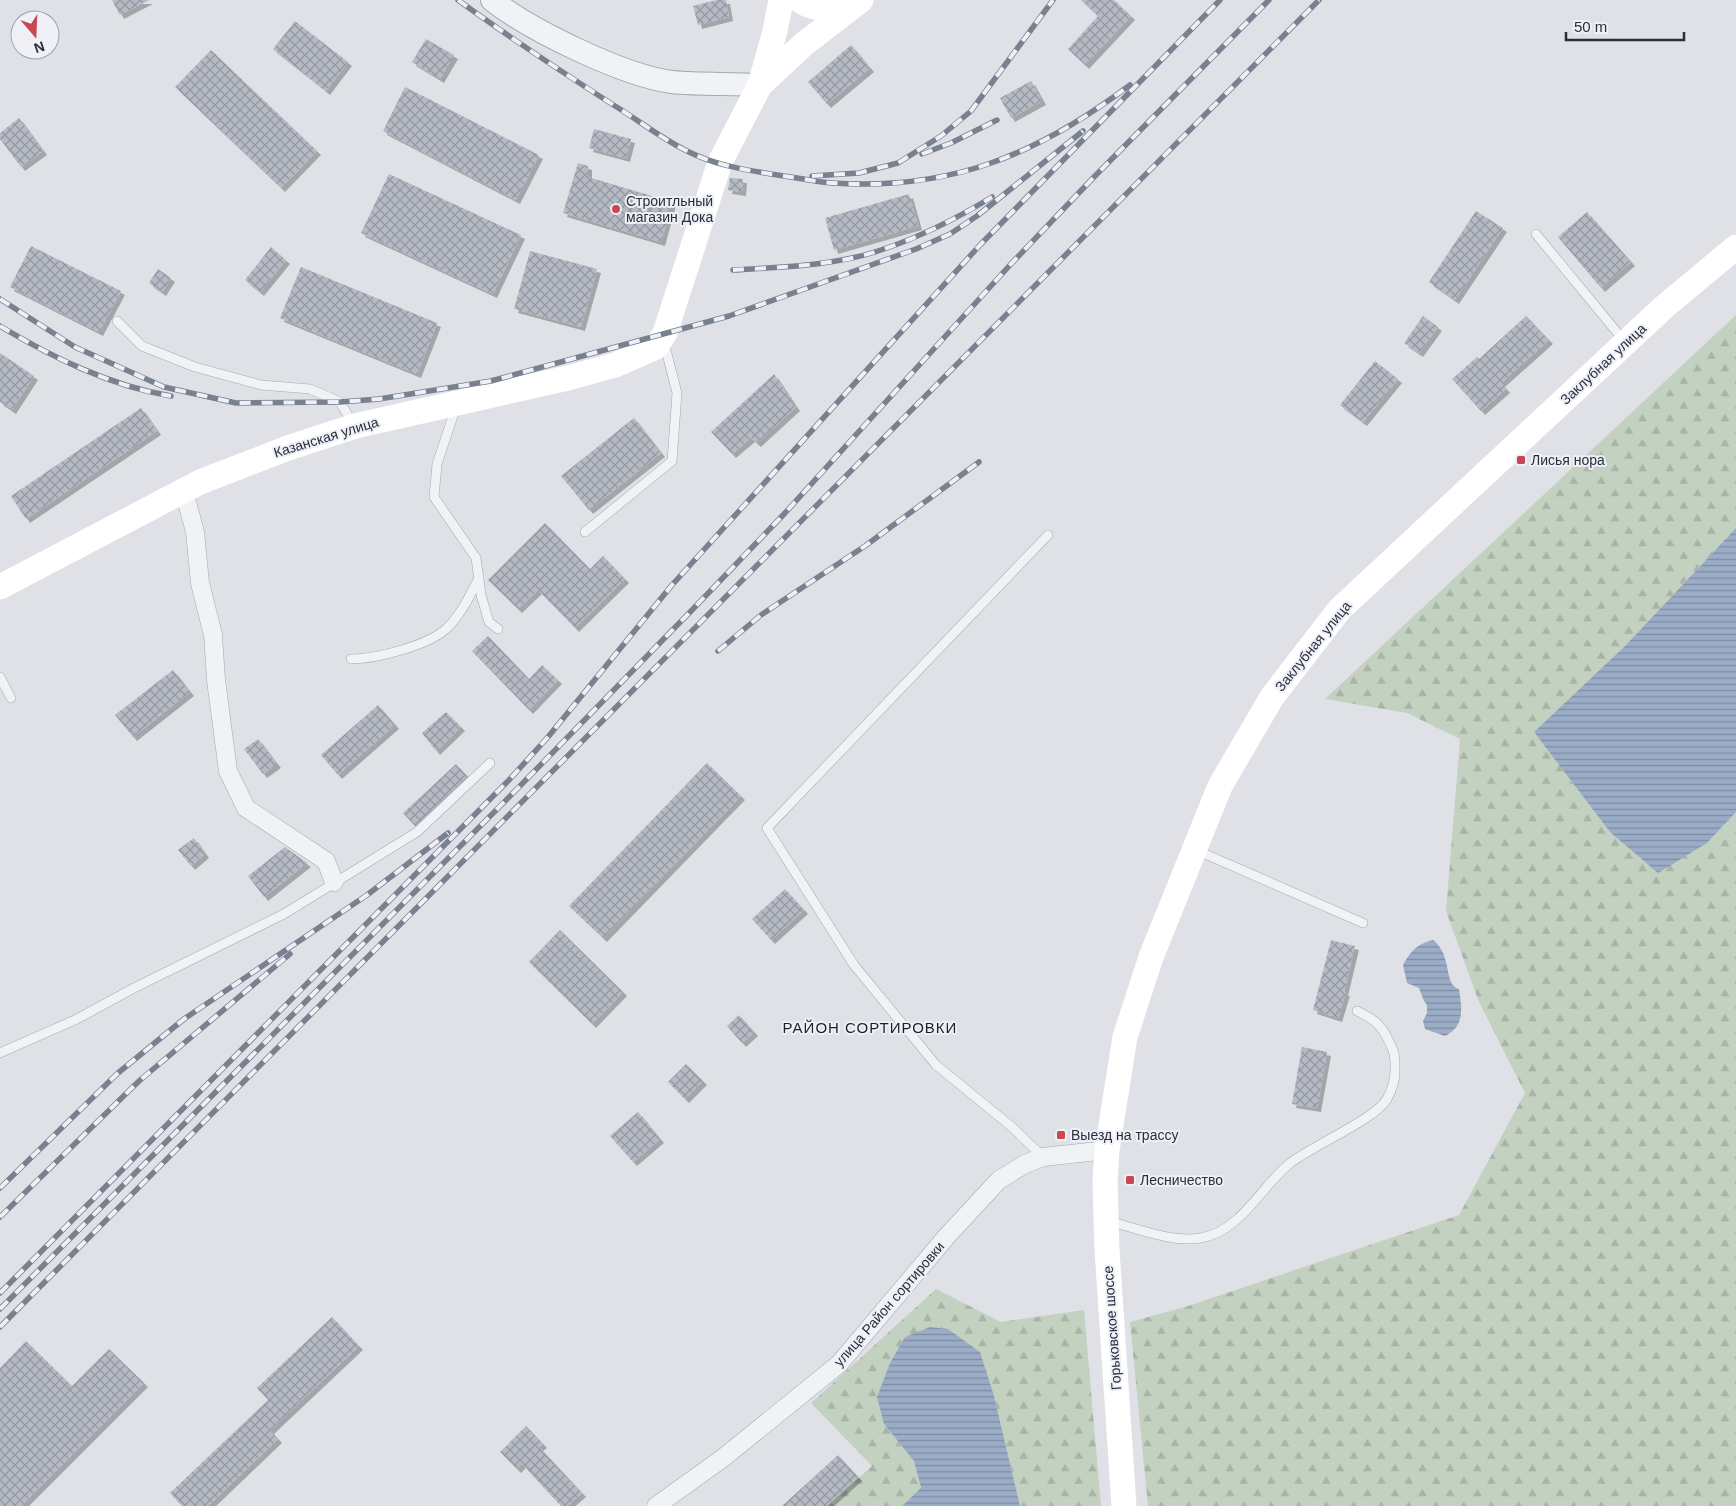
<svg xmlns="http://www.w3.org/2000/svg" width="1736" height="1506" font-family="Helvetica,sans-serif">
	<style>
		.forest { fill: url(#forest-firs) }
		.water { fill: url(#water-rules) }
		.building { fill: url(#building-cross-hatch); filter: url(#shadow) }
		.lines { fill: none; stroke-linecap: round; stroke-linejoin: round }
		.service-casing { stroke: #a4a8b1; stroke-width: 10 }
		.minor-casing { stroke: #a4a8b1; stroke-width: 19 }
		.tertiary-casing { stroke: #a4a8b1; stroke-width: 24 }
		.service { stroke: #f1f2f6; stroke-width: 9 }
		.minor { stroke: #f1f2f6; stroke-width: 18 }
		.tertiary { stroke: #f1f2f6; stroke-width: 22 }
		.secondary { stroke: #fff; stroke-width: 25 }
		.rail-casing { stroke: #798090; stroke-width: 5.5 }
		.rail { stroke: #eef0f5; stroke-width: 4; stroke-dasharray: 11; stroke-linecap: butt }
		.poi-dot { fill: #c84851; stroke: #eef0f5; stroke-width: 2 }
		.labels { text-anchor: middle; stroke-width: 4; stroke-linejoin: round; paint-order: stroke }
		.poi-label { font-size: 14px; fill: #282e3e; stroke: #eef0f5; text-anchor: start }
		.street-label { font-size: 14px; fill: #282e3e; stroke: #eef0f5 }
		.neighbourhood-label { font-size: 15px; letter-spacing: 1px; fill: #1b202e; stroke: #eef0f5 }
	</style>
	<defs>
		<pattern id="forest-firs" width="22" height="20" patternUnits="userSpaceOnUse" patternTransform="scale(1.25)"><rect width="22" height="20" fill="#c3d1c0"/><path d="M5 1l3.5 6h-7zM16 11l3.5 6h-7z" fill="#a8b4a6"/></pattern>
		<pattern id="water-rules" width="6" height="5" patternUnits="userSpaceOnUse" patternTransform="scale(1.25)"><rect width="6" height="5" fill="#9bacc6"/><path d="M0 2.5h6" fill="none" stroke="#7e8ca2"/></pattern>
		<pattern id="building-cross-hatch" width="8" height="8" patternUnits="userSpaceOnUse" patternTransform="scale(1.25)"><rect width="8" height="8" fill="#b6bac4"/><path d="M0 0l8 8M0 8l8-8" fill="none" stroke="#9498a1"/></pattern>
		<filter id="shadow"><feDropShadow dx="4" dy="4" stdDeviation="0" flood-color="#0004"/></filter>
	</defs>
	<rect width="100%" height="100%" fill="#dfe1e7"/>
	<g class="forest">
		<polygon points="1736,315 1736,528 1626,645 1534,732 1610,832 1707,843 1736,812 1736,1506 1148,1506 1130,1322 1185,1307 1459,1215 1525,1093 1479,1002 1446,911 1460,739 1407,713 1325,699"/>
		<polygon points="936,1289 1001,1322 1084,1310 1101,1506 1020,1506 994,1396 884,1424 914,1461 921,1489 902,1506 828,1506 872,1466 811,1403"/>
	</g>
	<g class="water">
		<polygon points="1736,528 1736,812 1707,843 1658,873 1610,832 1534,732 1626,645"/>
		<path d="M1433 940C1453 955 1443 985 1459 989 1462 1009 1465 1026 1445 1036L1425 1029 1423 1021 1427 1013V1005L1424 1001 1419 988 1407 983 1403 965C1411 951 1417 944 1433 940Z"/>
		<polygon points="930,1327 948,1329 980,1352 994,1396 1020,1506 902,1506 921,1488 914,1461 884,1424 877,1397 890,1363 905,1337"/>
	</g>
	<g class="building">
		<polygon points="112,0 149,0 120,15"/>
		<polygon points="717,0 726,0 729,17 698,25 693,6"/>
		<polygon points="1081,0 1114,0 1131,16 1085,65 1068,49 1098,16"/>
		<polygon points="295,21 348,62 326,91 273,49"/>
		<polygon points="426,39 454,55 440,79 412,62"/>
		<polygon points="851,45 870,68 827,104 808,82"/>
		<polygon points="211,50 317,151 281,188 175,87"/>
		<polygon points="1031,81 1042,101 1011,118 1000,98"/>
		<polygon points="405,87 539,155 516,200 383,131"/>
		<polygon points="19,118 43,151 21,167 0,139 0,133"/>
		<polygon points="594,129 631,139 626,158 589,148"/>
		<polygon points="578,163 588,166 588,177 672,202 661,242 563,213"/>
		<polygon points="389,174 521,235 493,294 361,233"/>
		<polygon points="730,178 743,179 742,192 728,190"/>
		<polygon points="909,194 918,226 834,250 825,218"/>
		<polygon points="1476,211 1503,228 1455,300 1429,282"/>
		<polygon points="1587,212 1631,262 1601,288 1558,237"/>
		<polygon points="31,246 121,291 99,332 10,287"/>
		<polygon points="271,247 286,260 260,292 245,280"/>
		<polygon points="530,251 597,269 581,327 514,309"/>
		<polygon points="301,267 437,323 417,374 280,318"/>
		<polygon points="158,269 171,278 162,292 149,283"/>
		<polygon points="1423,316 1438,327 1419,353 1404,343"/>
		<polygon points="1526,316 1549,340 1501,383 1506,389 1481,411 1452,379 1477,357 1479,359"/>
		<polygon points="0,353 34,376 12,410 0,402"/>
		<polygon points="1375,361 1398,379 1363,422 1340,405"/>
		<polygon points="774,374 796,407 757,443 751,438 732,454 711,432"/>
		<polygon points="141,408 157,431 26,519 11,496"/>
		<polygon points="634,418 661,453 589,510 561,476"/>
		<polygon points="545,523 590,569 603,556 625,579 575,628 538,590 518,609 488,580"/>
		<polygon points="488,636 529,679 542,665 558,680 529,710 472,651"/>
		<polygon points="173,670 190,692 133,737 115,715"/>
		<polygon points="378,705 395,725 338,775 321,755"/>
		<polygon points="446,712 461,727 436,751 422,733"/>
		<polygon points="258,739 277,764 263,774 244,749"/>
		<polygon points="707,763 741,796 603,938 569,906"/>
		<polygon points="456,764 467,776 415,826 403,813"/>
		<polygon points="194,838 205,854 191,866 178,850"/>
		<polygon points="285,847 307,863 264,897 248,876"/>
		<polygon points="785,889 804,910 771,940 752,919"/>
		<polygon points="560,930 623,992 592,1024 529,962"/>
		<polygon points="1331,940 1355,946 1344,992 1346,992 1338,1018 1313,1010"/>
		<polygon points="739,1015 754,1032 742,1043 727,1026"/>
		<polygon points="1302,1047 1327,1052 1317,1108 1292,1104"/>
		<polygon points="686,1064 703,1081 685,1099 668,1082"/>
		<polygon points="638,1112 660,1139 633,1162 610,1136"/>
		<polygon points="332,1317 359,1346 270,1430 278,1439 208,1506 182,1506 170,1493 268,1400 257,1388"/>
		<polygon points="26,1341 72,1386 109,1349 144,1383 21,1506 0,1506 0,1368"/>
		<polygon points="526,1426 543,1444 539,1447 582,1493 567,1506 561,1506 522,1464 517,1469 500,1452"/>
		<polygon points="838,1455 858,1477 826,1506 782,1506"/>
	</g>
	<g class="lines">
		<defs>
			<g id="service">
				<polyline points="1536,234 1625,342"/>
				<polyline points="117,321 142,346 195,367 261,385 310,389 340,402 353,424"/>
				<polyline points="456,407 437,464 434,497 476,558 481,595 489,622 498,629"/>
				<polyline points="585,532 672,461 677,393 664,342"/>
				<path d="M351 659C376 659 431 645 448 627 462 613 470 595 479 578"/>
				<polyline points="0,677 11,698"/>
				<polyline points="1196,850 1363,923"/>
				<polyline points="0,1053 75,1020 134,988 284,914 417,832 490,763"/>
				<polyline points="1043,1157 1012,1127 936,1065 854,965 767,828 1048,535"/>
				<path d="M1108 1221C1136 1228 1172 1243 1201 1238 1242 1230 1260 1188 1289 1164 1311 1146 1376 1119 1387 1099 1392 1090 1395 1080 1395 1070 1395 1062 1396 1056 1392 1048 1383 1027 1378 1021 1357 1011"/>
			</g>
			<g id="minor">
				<polyline points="184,491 195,532 200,583 213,635 216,680 228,771 246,808 326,861 334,882"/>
				<polyline points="656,1506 723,1458 839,1364 947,1236 999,1180 1025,1164 1043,1157 1107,1150"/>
			</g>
			<path id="tertiary" d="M492 0C530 30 624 76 672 82 701 85 731 83 760 85"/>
		</defs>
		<use href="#service" class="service-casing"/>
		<use href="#minor" class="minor-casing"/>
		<use href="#tertiary" class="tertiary-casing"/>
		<use href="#service" class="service"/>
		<use href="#minor" class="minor"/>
		<use href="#tertiary" class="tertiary"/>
		<g class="secondary">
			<path d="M799 0C813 11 833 8 850 7"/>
			<polyline points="760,85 775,31 781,0"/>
			<polyline points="0,587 200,482 288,448 355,426 568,378 615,365 656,347 665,333 720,162 760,85 804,44 861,0"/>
			<polyline points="1124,1506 1107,1250 1105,1182 1107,1150 1125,1037 1151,957 1220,786 1272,697 1339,610 1664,307 1736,247"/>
		</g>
		<defs>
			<g id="rail">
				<path d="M458 0C509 37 562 72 615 106 638 120 661 138 685 150 715 166 751 171 784 176 800 178 816 182 832 183 950 191 1037 155 1130 85"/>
				<polyline points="922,154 951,143 997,120"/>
				<polyline points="812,176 859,173 898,163 941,136 971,111 1053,0"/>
				<path d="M733 270C781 267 832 266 878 251 918 238 956 219 992 197"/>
				<polyline points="0,299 75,347 164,387 236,403 340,402 379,399 491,381 729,316 916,249 950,234 977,216 1083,131"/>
				<path d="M0 326C52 357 110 386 171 396"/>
				<polyline points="718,651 761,615 865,546 979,462"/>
				<polyline points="0,1188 118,1073 184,1019 367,895 448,833"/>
				<polyline points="0,1217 139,1081 290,954"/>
				<polyline points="0,1293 510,779 548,737 672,585 980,245 1220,0"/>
				<polyline points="0,1309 519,787 693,609 785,513 1010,265 1094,177 1269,0"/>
				<polyline points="0,1327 1319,0"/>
			</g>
		</defs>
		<use href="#rail" class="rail-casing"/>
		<use href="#rail" class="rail"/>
	</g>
	<g class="poi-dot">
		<circle cx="616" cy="209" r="5"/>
		<rect x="1516" y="455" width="10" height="10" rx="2.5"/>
		<rect x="1056" y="1130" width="10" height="10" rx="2.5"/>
		<rect x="1125" y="1175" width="10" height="10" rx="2.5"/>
	</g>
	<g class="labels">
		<g class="poi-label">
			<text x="626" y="206">Строитльный<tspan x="626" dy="16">магазин Дока</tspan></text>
			<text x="1531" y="465">Лисья нора</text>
			<text x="1071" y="1140">Выезд на трассу</text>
			<text x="1140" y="1185">Лесничество</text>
		</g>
		<g class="street-label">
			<text transform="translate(1603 364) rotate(-43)" y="5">Заклубная улица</text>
			<text transform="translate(326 437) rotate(-17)" y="5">Казанская улица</text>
			<text transform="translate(1313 646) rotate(-51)" y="5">Заклубная улица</text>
			<text transform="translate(889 1304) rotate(-49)" y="5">улица Район сортировки</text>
			<text transform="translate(1112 1328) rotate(-94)" y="5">Горьковское шоссе</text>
		</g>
		<g class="neighbourhood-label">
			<text x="870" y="1033">РАЙОН СОРТИРОВКИ</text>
		</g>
	</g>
	<g transform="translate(35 35) rotate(161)"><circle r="24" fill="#eef0f5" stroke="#9fa2ac"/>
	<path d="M0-4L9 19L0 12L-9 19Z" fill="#c84851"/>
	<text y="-8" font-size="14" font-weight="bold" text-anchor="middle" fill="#282e3e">N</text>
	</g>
	<path d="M1566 32v8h118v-8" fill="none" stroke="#282e3e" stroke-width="2.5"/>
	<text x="1574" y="32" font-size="15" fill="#282e3e" stroke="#eef0f5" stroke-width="4" paint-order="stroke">50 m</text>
</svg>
